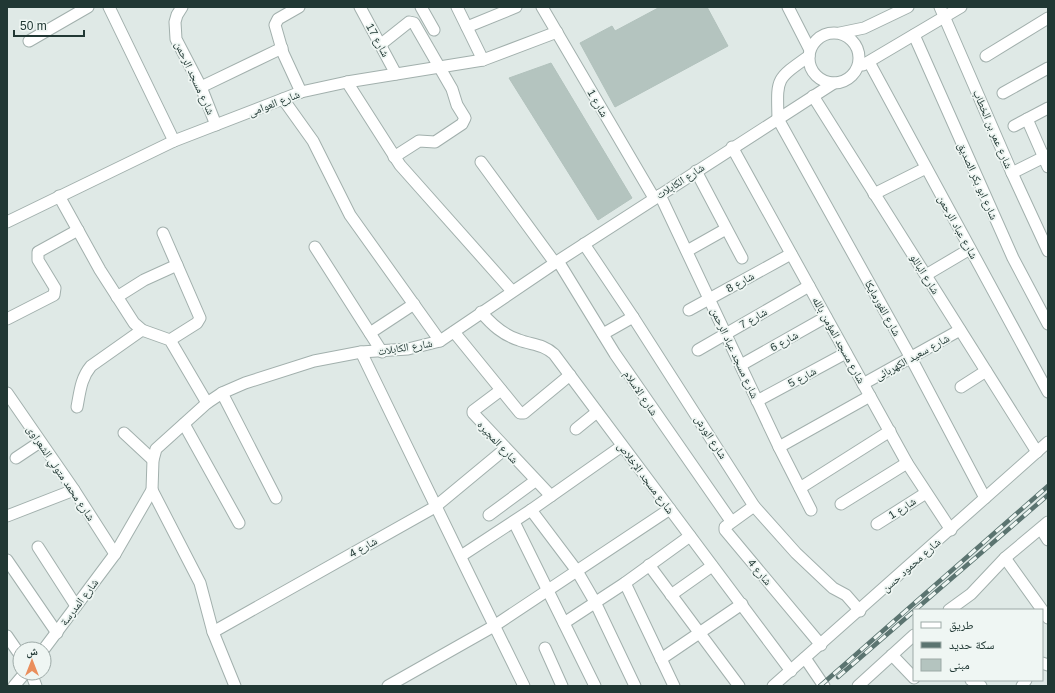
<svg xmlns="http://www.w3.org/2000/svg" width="1055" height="693" font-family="Arial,'Noto Naskh Arabic',sans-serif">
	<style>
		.building { fill: #b4c4bf; stroke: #b2c2bd }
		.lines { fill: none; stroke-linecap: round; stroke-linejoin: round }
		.minor-casing { stroke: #a2b0ad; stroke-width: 13 }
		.minor { stroke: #fff; stroke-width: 11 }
		.rail-casing { stroke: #5b7470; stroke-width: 4.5 }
		.rail { stroke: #eff6f3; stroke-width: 3; stroke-dasharray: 9; stroke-linecap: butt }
		.labels { text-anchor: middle; stroke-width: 3.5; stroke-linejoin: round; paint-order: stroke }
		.street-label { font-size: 11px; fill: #213834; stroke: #eff6f3 }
	</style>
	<rect width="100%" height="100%" fill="#dfe9e6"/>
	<g class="building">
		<polygon points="660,7 707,7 728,46 615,107 580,43 612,26 615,31"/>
		<polygon points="551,63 632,198 598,220 509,78"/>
	</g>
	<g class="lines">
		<defs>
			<g id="minor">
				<polyline points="109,7 174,141"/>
				<polyline points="182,7 177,15 175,22 176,39 201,87 216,125"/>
				<polyline points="299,7 278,19 275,25 283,53 301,92"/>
				<polyline points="360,7 396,74"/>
				<polyline points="421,7 434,30"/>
				<polyline points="457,7 483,60"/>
				<polyline points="542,7 654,198"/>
				<polyline points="788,7 810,50"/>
				<polyline points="940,7 1012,173 1048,251"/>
				<polyline points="467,27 516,7"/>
				<circle cx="834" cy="58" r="25"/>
				<polyline points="840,33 864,28 908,7"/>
				<polyline points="914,35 1013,258 1048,324"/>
				<polyline points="29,41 88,7"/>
				<polyline points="380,45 409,22 414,23 452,89 457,105 465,118 462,124 435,142 419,141 394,157"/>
				<path d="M809 56C775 80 777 78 778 119L911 358 985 498"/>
				<polyline points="986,56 1048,18"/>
				<polyline points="869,62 1048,392"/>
				<polyline points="863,65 961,7"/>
				<polyline points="347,82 400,165 512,291"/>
				<polyline points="201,87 282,48"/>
				<polyline points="1003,93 1048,68"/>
				<polyline points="813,96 1037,452"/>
				<polyline points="283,99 313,141 350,215 440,341"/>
				<polyline points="1027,119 1048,167"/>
				<polyline points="1014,126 1048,108"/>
				<polyline points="732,147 907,463 951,530"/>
				<polyline points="481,162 555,263"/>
				<polyline points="696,171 742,258"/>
				<polyline points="1012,173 1048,155"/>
				<polyline points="874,194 926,168"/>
				<polyline points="660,195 779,447 811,510"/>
				<polyline points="59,196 100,270 134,323 142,330 170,340 207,403"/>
				<polyline points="7,222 174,141 301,92 347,82 483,60 557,32"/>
				<polyline points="163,233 200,318 197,323 170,340"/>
				<polyline points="584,244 633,317 754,506 796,553 833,588 846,595 860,611"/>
				<polyline points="315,247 382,352"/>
				<polyline points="687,251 726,229"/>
				<polyline points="558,261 615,354 731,521"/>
				<polyline points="926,275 970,249"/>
				<polyline points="117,297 144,280 177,265"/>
				<polyline points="689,310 791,254"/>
				<path d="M481 312C492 325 503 335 519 340 532 345 543 344 554 354L791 671"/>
				<polyline points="7,319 54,295 55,288 38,260 38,252 78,230"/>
				<polyline points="454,332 520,413 524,413 570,375"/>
				<polyline points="370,333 414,304"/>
				<polyline points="603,334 633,317"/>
				<polyline points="698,350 809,286"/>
				<path d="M361 352C415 464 469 575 524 686"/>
				<polyline points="741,365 826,317"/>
				<polyline points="863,384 960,330"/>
				<polyline points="961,387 986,371"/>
				<polyline points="501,390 473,411 473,413 551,496"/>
				<polyline points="7,393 74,490 115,554"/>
				<polyline points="222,393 276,498"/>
				<polyline points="757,401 846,353"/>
				<path d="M77 407C80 391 81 378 91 366L142 330"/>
				<polyline points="184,424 239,523"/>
				<polyline points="576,429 597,412"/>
				<polyline points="124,433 153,460"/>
				<polyline points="779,447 870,396"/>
				<polyline points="16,458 40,442"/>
				<polyline points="800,488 890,431"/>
				<polyline points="152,490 200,583 213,632 235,686"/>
				<polyline points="841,504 907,463"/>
				<polyline points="754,506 725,527 725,530 821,645"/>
				<polyline points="531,510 577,571 595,602 635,686"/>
				<polyline points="489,515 535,481"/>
				<polyline points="7,516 74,490"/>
				<polyline points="514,522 595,686"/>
				<polyline points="877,524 926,493"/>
				<polyline points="1041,529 1048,540"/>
				<polyline points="38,547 76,606"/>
				<polyline points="461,556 531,510 622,446"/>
				<polyline points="1005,558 1048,618"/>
				<polyline points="7,560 57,633"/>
				<polyline points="649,565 739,686"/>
				<polyline points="625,583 674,686"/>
				<polyline points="671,595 712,566"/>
				<polyline points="949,610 971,594 1005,558 1048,522"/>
				<polyline points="564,623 625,583 690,536"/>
				<polyline points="213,632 435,507 505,449"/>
				<polyline points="7,636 20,655"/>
				<polyline points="545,648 562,686"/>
				<polyline points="44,649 115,554 152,490 153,460 156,449 207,403 222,393 245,383 314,361 361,352 408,349 440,341 558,261 834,83"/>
				<polyline points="892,655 914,678"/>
				<polyline points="805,658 824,686"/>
				<polyline points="661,659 742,604"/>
				<polyline points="1042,663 1048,665"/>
				<polyline points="31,673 36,686"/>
				<polyline points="971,680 981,686"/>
				<polyline points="14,686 25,673"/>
				<polyline points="388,686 494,626 670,509"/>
				<polyline points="773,686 1048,442"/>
				<polyline points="858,686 914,635"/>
				<polyline points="1022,686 1026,680"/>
			</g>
		</defs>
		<use href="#minor" class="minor-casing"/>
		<use href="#minor" class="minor"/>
		<defs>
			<g id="rail">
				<polyline points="915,610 1048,495"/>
				<polyline points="838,677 914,611"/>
				<polyline points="820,686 1048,486"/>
			</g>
		</defs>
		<use href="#rail" class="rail-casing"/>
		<use href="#rail" class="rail"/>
	</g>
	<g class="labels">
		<g class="street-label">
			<text transform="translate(378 40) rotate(61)" y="4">شارع 17</text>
			<text transform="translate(195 78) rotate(65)" y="4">شارع مسجد الرحمن</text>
			<text transform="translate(274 103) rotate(-21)" y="4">شارع العوامى</text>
			<text transform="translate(598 103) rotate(60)" y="4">شارع 1</text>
			<text transform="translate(993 129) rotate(67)" y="4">شارع عمر بن الخطاب</text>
			<text transform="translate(680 181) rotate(-33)" y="4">شارع الكابلات</text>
			<text transform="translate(978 181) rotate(66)" y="4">شارع ابو بكر الصديق</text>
			<text transform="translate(958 227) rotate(61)" y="4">شارع عباد الرحمن</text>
			<text transform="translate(925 274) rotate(58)" y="4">شارع الباللو</text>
			<text transform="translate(740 282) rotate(-29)" y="4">شارع 8</text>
			<text transform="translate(883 308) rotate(61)" y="4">شارع الفورمايكا</text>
			<text transform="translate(753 318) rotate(-30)" y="4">شارع 7</text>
			<text transform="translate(839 340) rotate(61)" y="4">شارع مسجد المؤمن بالله</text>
			<text transform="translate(784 341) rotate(-29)" y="4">شارع 6</text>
			<text transform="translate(405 347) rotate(-9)" y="4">شارع الكابلات</text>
			<text transform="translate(735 353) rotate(65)" y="4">شارع مسجد عباد الرحمن</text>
			<text transform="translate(912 357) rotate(-29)" y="4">شارع سعيد الكهربائى</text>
			<text transform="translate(802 377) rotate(-28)" y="4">شارع 5</text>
			<text transform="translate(641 393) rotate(56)" y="4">شارع الاسلام</text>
			<text transform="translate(711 437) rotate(57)" y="4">شارع الورش</text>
			<text transform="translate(498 442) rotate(47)" y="4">شارع المجيره</text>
			<text transform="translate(61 473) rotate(56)" y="4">شارع محمد متولي الشعراوى</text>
			<text transform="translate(646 478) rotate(53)" y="4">شارع مسجد الإخلاص</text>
			<text transform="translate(902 508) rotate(-33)" y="4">شارع 1</text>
			<text transform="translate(363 547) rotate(-29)" y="4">شارع 4</text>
			<text transform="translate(911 565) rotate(-42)" y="4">شارع محمود حسن</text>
			<text transform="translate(760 572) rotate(50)" y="4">شارع 4</text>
			<text transform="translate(79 602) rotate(-53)" y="4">شارع المدرسة</text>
		</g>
	</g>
	<rect width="1055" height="693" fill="none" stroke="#213834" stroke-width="16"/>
	<rect x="913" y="609" width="130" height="72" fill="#eff6f3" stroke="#9daaa7"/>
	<rect x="921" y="622" width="20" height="6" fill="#ffffff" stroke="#9daaa7"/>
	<text x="949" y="629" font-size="12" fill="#213834">طريق</text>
	<rect x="921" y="642" width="20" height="6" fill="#5b7470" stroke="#9daaa7"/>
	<text x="949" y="649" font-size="12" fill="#213834">سكة حديد</text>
	<rect x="921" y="659" width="20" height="12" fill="#b4c4bf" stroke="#9daaa7"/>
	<text x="949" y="669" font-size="12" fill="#213834">مبنى</text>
	<g transform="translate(32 661)"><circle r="19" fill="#eff6f3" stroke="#9daaa7"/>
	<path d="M0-3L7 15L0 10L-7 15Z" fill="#ea8e5c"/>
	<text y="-6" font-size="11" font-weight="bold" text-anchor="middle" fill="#213834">ش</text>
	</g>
	<path d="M14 30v6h70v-6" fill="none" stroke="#213834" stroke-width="2"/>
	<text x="20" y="30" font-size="12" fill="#213834" stroke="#eff6f3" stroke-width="3" paint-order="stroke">50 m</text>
</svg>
